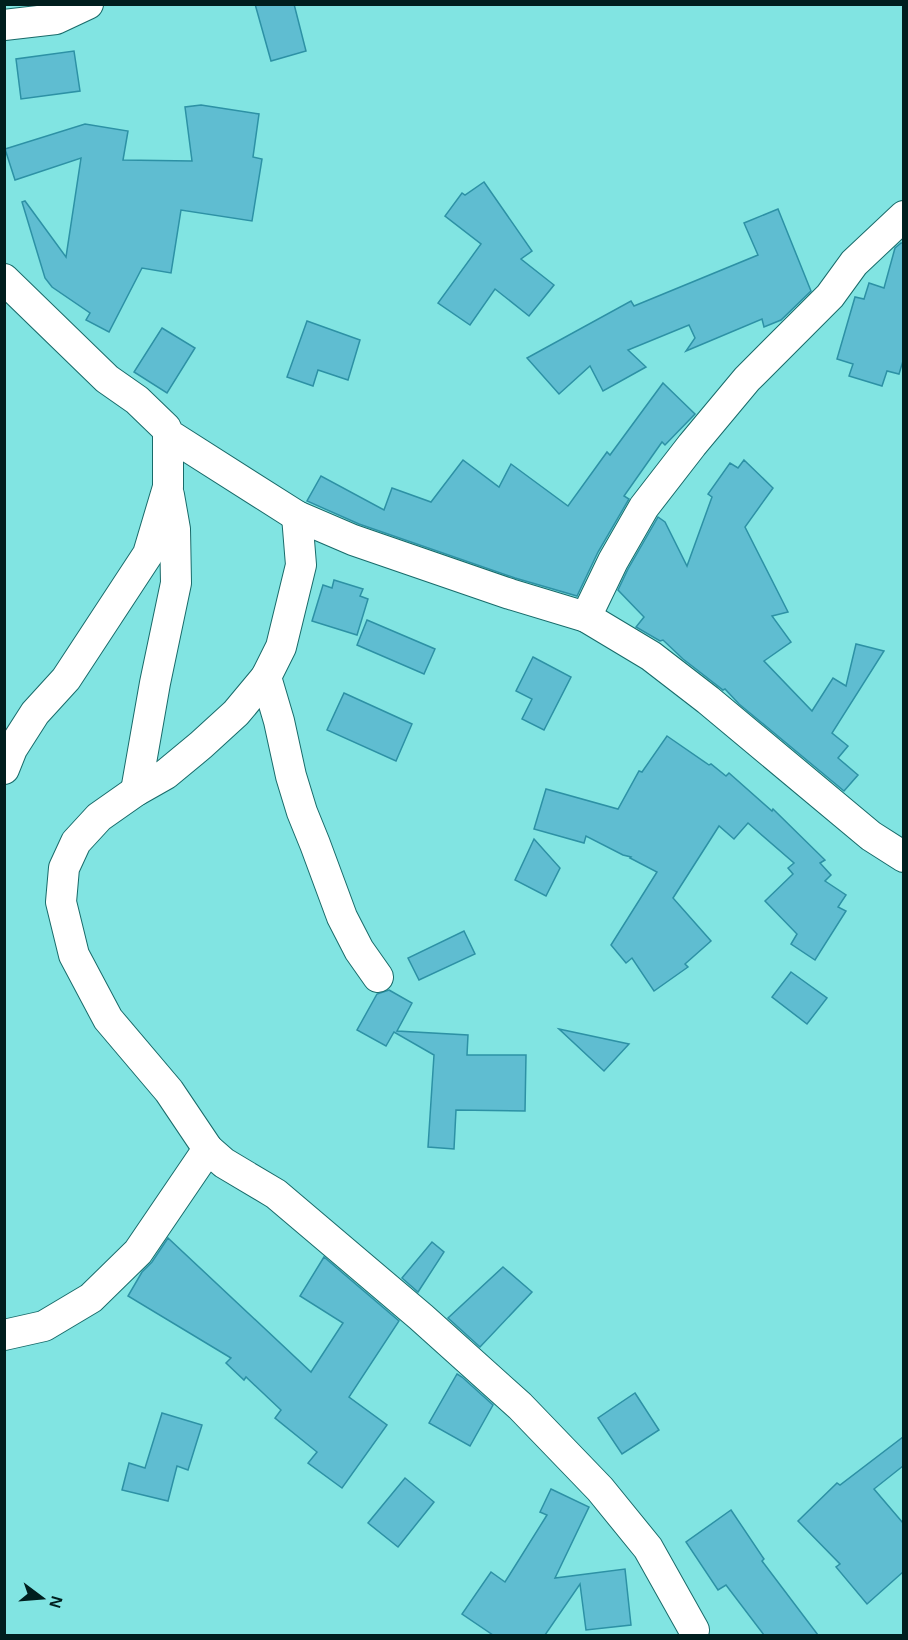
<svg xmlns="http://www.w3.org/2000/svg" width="908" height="1640" font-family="Helvetica,sans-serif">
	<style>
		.building { fill: #5fbdd1; stroke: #2d91a5; stroke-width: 1.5 }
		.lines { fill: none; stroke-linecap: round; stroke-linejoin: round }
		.minor-casing { stroke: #186b6a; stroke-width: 32 }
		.minor { stroke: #fff; stroke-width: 30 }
	</style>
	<rect width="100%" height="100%" fill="#81e4e2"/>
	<g class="building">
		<polygon points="255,4 294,4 306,51 271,61"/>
		<polygon points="74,51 80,91 21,99 16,59"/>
		<polygon points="201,105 259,114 253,157 262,159 252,221 181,210 171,273 142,268 109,332 86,320 90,313 52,287 45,278 22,202 25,201 66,257 81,158 15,180 5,149 85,124 128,131 123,160 192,161 185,107"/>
		<polygon points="484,182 532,251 521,259 554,285 529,316 495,289 470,325 438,303 481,244 445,216 462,193 465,195"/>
		<polygon points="778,209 811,291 781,320 764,327 762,319 686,351 695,338 689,325 628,350 646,367 603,391 590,366 559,394 527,358 631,301 634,306 758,255 744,223"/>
		<polygon points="901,243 903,243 903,361 899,374 887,371 882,386 849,376 853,364 837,359 855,297 864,299 869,283 884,288 895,248"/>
		<polygon points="307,321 360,340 348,380 318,370 313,386 287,377"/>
		<polygon points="162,328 195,348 167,393 134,372"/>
		<polygon points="663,383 695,414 665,445 662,442 624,496 629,499 598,552 577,596 515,578 359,524 307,501 321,476 384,510 392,488 431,502 463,460 499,487 511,464 568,506 607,452 610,455"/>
		<polygon points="744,460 773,488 745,527 788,612 772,616 791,642 764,661 812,711 833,678 846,686 856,644 884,651 832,733 848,746 838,758 858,775 844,791 739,704 725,689 723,690 683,659 663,640 660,641 636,627 644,617 618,590 628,569 658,517 665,522 687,566 712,497 708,494 730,463 738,468"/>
		<polygon points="334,580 363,589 360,596 368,599 357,635 312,621 323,585 332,588"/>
		<polygon points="367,620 435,649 424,674 357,645"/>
		<polygon points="533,657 571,677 544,730 522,719 532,699 516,691"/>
		<polygon points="344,693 412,724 396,761 327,730"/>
		<polygon points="667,736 709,765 711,764 726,776 729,773 772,811 773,809 825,860 820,863 831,875 825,881 846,895 838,907 846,911 815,960 791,944 797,934 765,901 793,874 788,868 794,863 748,823 734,839 719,826 673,898 711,941 685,964 688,967 654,991 632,958 626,963 611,945 657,872 630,858 631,857 623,855 586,836 584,843 534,829 546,789 618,809 639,771 642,772"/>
		<polygon points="534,839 560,868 546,896 515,880"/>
		<polygon points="464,931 475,954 419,980 408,958"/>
		<polygon points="791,972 827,998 807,1024 772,997"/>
		<polygon points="389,990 412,1003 397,1031 468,1035 467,1055 526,1055 525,1111 456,1110 454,1149 428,1147 434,1055 394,1032 386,1046 357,1030 377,994"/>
		<polygon points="559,1029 629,1044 604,1071"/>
		<polygon points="168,1238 311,1372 343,1323 300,1296 324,1257 399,1321 349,1397 387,1425 342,1488 308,1463 317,1452 275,1418 281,1410 246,1377 244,1380 226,1363 231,1358 128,1296 142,1272 152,1262"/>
		<polygon points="432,1242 444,1252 418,1292 402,1278"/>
		<polygon points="503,1267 532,1292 480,1347 448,1318"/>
		<polygon points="457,1374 462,1377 493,1405 470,1446 429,1423"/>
		<polygon points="635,1393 659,1430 622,1454 598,1418"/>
		<polygon points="162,1413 202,1425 188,1470 177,1466 168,1501 122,1490 129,1463 145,1468"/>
		<polygon points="903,1437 903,1466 874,1489 903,1523 903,1572 867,1604 836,1567 840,1564 798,1521 837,1483 840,1485"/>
		<polygon points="405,1478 434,1502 398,1547 368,1523"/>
		<polygon points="551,1489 589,1507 555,1578 625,1569 631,1625 586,1630 580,1584 545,1635 493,1635 462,1614 491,1572 505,1582 547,1515 540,1512"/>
		<polygon points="731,1510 764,1559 762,1561 818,1635 764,1635 726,1585 718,1590 686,1542"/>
	</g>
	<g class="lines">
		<defs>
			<g id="minor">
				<polyline points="4,25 56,19 88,4"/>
				<polyline points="4,279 107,379 137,400 166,428 168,434 297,516 353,540 510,594 586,617 651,656 708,700 871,836 904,857"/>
				<polyline points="297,516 301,565 281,647 266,677 236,713 201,745 166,774 136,791 99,817 76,842 64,868 61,902 74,955 108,1019 169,1091 208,1149 224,1163 276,1194 421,1317 520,1406 600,1489 648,1548 694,1630"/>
				<polyline points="586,617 613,561 644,507 692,445 747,379 830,296 854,263 904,216"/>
				<polyline points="266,677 279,721 291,776 302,812 315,844 342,917 359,950 378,977"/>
				<polyline points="4,769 12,749 35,713 66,679 148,554 168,487 168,434"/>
				<polyline points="136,791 155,683 176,583 175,529 169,495"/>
				<polyline points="4,1335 44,1326 91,1298 138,1252 208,1149"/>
			</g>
		</defs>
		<use href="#minor" class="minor-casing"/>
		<use href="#minor" class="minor"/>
	</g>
	<rect width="908" height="1640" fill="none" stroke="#001e1e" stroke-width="12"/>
	<g transform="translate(42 1598) rotate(106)" stroke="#81e4e2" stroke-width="4.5" paint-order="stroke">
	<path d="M0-4.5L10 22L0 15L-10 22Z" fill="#001e1e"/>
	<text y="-9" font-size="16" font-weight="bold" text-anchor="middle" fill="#001e1e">N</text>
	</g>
</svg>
